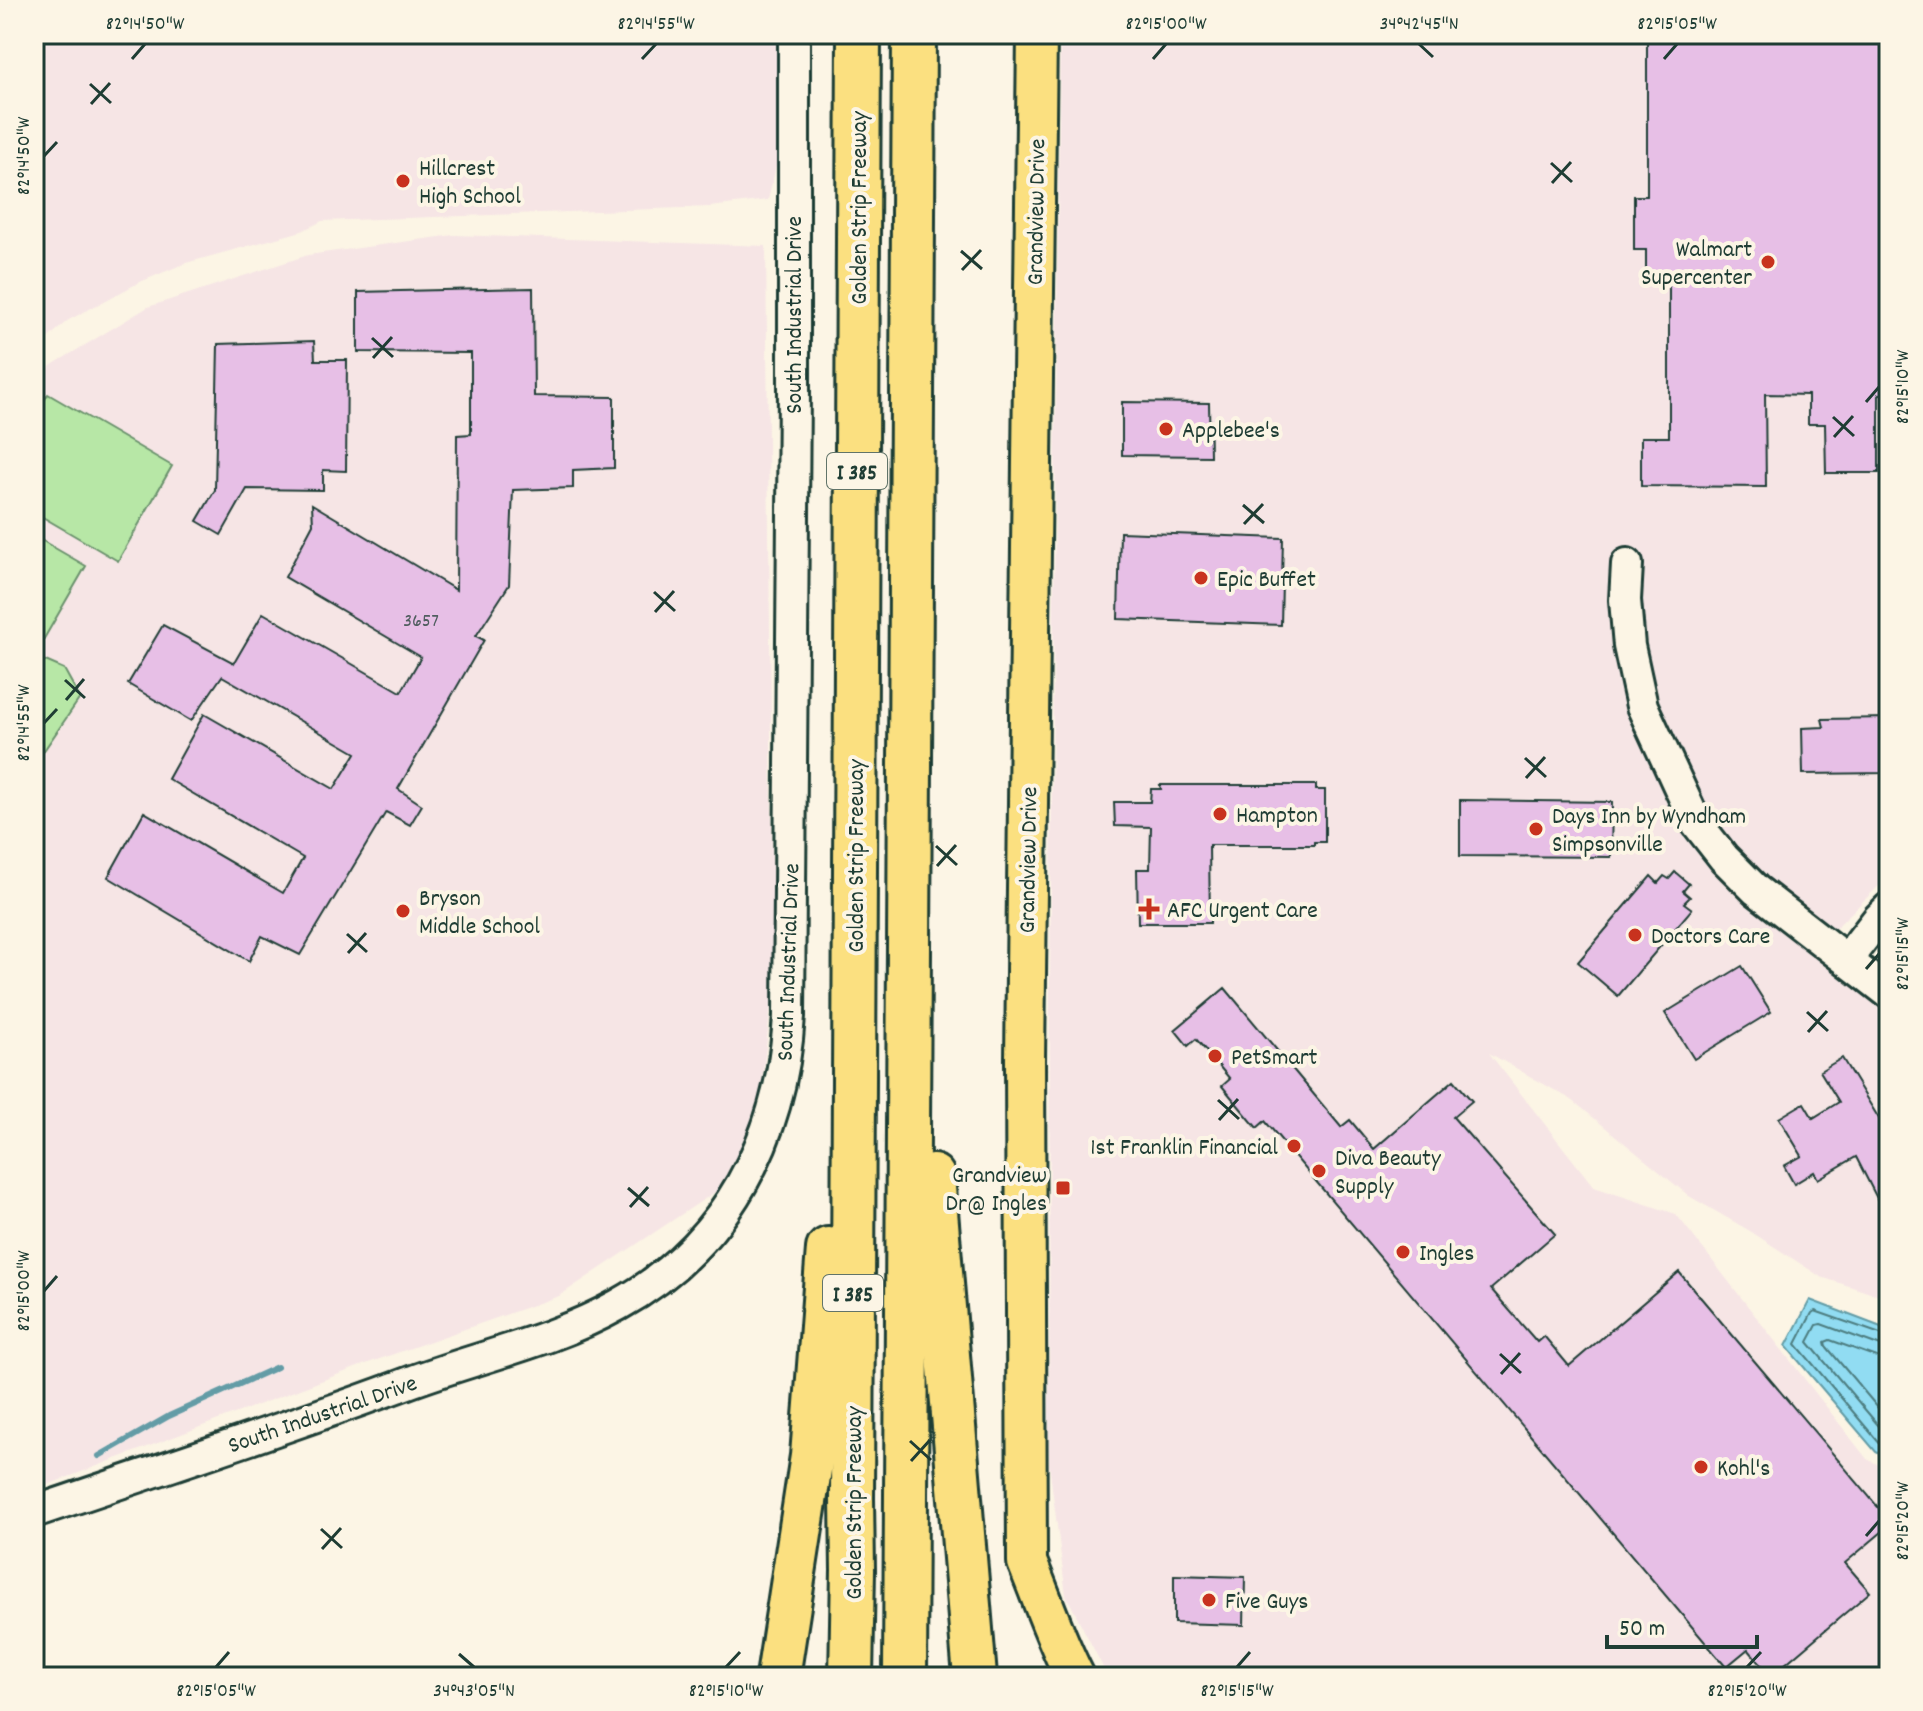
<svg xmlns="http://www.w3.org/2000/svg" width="1923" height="1711" font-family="Dekko,sans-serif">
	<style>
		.built { fill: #f6e5e5 }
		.green { fill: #b7e7a6; stroke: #6b926d; stroke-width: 2 }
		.water { fill: #91dcf2; stroke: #639ca6; stroke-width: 2 }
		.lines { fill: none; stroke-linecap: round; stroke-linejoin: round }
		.shore { stroke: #4d7d80; stroke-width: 2 }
		.stream { stroke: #639ca6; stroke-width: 6 }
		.building { fill: #e7bfe6; stroke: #1f3d34; stroke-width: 2 }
		.minor-casing { stroke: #1f3d34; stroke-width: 36 }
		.major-casing { stroke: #1f3d34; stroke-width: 44 }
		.highway-casing { stroke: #1f3d34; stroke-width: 48 }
		.minor { stroke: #fcf5e5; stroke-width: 30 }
		.major { stroke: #fbe080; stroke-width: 38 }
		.highway { stroke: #fbe080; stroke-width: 42 }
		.ticks { fill: none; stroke: #1f3d34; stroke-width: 3 }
		.poi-dot { fill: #c8321e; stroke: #fcf5e5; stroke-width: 3 }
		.labels { text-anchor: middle; stroke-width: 8; stroke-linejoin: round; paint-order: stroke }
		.number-label { font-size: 20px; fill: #515e60 }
		.shield { fill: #fcf5e5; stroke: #617469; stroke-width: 2 }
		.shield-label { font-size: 22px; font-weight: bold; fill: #1f3d34 }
		.poi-label { font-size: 24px; fill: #1f3d34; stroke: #fcf5e5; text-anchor: start }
		.street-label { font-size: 24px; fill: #1f3d34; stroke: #fcf5e5 }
		.neatline { fill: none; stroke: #1f3d34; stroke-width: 3 }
		.ticks-label { font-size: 20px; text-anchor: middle; fill: #1f3d34 }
	</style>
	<rect width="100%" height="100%" fill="#fcf5e5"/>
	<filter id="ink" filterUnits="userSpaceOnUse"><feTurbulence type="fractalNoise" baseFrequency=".0125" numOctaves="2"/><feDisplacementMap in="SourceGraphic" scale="16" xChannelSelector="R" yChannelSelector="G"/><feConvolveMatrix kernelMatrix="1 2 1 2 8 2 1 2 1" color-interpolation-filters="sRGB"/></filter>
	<g filter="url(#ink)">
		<g class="built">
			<polygon points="34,34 778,34 777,162 768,200 710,207 322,221 302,231 186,263 140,282 67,321 34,351"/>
			<polygon points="1060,34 1889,34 1889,876 1810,953 1862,992 1889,1017 1889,1299 1821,1277 1750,1231 1689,1196 1572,1100 1489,1053 1594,1187 1676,1214 1867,1459 1889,1470 1889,1670 1880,1677 1108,1677 1066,1595 1049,1464 1050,977"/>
			<polygon points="454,235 766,246 772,825 772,997 758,1114 718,1190 559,1296 371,1362 34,1490 34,382 52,365 148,307 308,255"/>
		</g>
		<g class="green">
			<polygon points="48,394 172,466 118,561 34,512 34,417"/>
			<polygon points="34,536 86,566 38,649 34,647"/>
			<polygon points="34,656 64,669 80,698 34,765"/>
		</g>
		<polygon class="water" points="1810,1300 1889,1330 1889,1459 1876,1452 1786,1346"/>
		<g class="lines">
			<g class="shore">
				<polyline points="1889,1337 1815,1311 1812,1313 1796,1344 1881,1445 1889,1450"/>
				<polyline points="1889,1347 1881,1346 1821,1324 1817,1325 1808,1342 1889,1438"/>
				<polyline points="1889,1359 1877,1357 1830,1340 1825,1342 1826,1346 1889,1421"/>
			</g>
			<polyline class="stream" points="99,1456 169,1416 277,1367"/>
		</g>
		<g class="building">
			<polygon points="1647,34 1889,34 1889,394 1879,394 1879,473 1826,473 1825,424 1808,424 1808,395 1765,394 1766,487 1641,486 1641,437 1669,437 1669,274 1646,274 1646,250 1634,250 1634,196 1647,196"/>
			<polygon points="533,288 534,396 614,397 614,468 573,470 573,488 513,490 509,585 476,636 484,640 398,789 422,805 410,825 386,812 300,955 262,936 249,961 108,877 144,812 283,893 303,858 168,779 204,714 334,789 356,753 222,676 191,721 128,684 163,625 234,663 263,613 401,692 421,657 285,577 313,524 312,504 456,590 457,435 471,434 471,353 358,352 358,292"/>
			<polygon points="314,341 315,360 347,360 346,471 323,470 323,490 247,489 221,535 197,521 215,490 218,344"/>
			<polygon points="1122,402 1209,403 1210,456 1122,455"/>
			<polygon points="1120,532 1283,538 1281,625 1118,619"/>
			<polygon points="1889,718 1889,773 1803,774 1802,728 1824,727 1822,719"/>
			<polygon points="1160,785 1316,785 1316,790 1325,790 1325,842 1314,842 1314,845 1209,845 1210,923 1138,923 1137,869 1150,869 1151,827 1115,826 1114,802 1150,802 1151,789 1161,789"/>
			<polygon points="1460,800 1612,802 1611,857 1460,856"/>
			<polygon points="1675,872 1689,884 1683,891 1690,897 1684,903 1692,909 1618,996 1578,962 1651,876 1658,883 1664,876 1669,879"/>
			<polygon points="1742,966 1771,1012 1694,1059 1665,1013"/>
			<polygon points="1225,988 1341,1127 1350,1120 1374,1149 1454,1080 1472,1101 1453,1117 1555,1234 1491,1289 1537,1342 1544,1336 1569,1366 1679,1272 1889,1520 1889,1526 1845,1563 1870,1592 1771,1676 1748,1649 1726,1667 1265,1121 1257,1128 1222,1086 1230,1079 1196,1039 1188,1046 1175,1030"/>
			<polygon points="1842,1058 1889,1135 1889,1222 1856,1157 1818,1179 1814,1172 1794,1184 1784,1166 1802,1156 1779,1118 1804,1103 1813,1118 1839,1102 1820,1071"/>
			<polygon points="1174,1575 1245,1577 1244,1625 1174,1623"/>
		</g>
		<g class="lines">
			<defs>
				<g id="minor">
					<polyline points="1627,564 1625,600 1629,646 1642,706 1695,821 1724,858 1756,890 1889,993"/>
					<polyline points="1847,959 1878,919 1889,908"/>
					<path d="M34 1512C160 1469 288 1428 413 1381 481 1356 554 1341 618 1305 727 1245 782 1137 789 1016L794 390V34"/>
				</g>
				<path id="major" d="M1037 34 1025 1060 1027 1562C1043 1601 1056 1640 1075 1677"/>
				<g id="highway">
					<polyline points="933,1176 975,1677"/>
					<polyline points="778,1677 812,1456 828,1249"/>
					<polyline points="851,1677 853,1570 852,1499 859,34"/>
					<polyline points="905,1677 914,34"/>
				</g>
			</defs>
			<use href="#minor" class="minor-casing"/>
			<use href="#major" class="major-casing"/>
			<use href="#highway" class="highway-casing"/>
			<use href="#minor" class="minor"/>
			<use href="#major" class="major"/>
			<use href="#highway" class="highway"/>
		</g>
	</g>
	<path class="ticks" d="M1419 44 1433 57M132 59 145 44M642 59 656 44M1153 59 1166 44M1664 59 1677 44M90 84 111 103M91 104 110 83M44 156 57 142M1551 163 1572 182M1552 183 1571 162M961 251 982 269M962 270 981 250M372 338 393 357M373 358 392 337M1866 402 1879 387M1833 417 1854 436M1834 437 1853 416M1243 505 1264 523M1244 524 1263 504M654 592 675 611M655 612 674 591M65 680 85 698M66 700 84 679M44 723 57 709M1525 758 1546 777M1526 778 1545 757M936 846 957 865M937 866 956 845M347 934 367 952M348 953 366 933M1866 969 1879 954M1807 1012 1828 1031M1808 1032 1827 1011M1218 1100 1239 1119M1219 1120 1238 1099M628 1188 649 1206M630 1207 648 1187M44 1291 57 1276M1500 1354 1521 1373M1501 1374 1520 1353M910 1441 931 1460M911 1461 930 1440M321 1529 342 1548M1866 1536 1879 1521M322 1549 341 1528M459 1654 474 1667M216 1667 229 1652M726 1667 740 1652M1237 1667 1250 1652M1747 1667 1761 1652"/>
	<g class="poi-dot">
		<circle cx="403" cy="181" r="8"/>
		<circle cx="1768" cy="262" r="8"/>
		<circle cx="1166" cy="429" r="8"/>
		<circle cx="1201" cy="578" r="8"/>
		<circle cx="1220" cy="814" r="8"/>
		<circle cx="1536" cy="829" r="8"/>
		<path d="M1145 897h8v8h8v8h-8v8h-8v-8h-8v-8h8z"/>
		<circle cx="403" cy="911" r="8"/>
		<circle cx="1635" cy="935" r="8"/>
		<circle cx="1215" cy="1056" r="8"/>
		<circle cx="1294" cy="1146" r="8"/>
		<circle cx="1319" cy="1171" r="8"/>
		<rect x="1055" y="1180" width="16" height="16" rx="4"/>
		<circle cx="1403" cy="1252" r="8"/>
		<circle cx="1701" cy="1467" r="8"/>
		<circle cx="1209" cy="1600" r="8"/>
	</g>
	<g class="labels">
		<g class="number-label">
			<text x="421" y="626">3657</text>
		</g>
		<g class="shield">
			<rect x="827" y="453" width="60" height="36" rx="6"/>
			<rect x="823" y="1275" width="60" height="36" rx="6"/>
		</g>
		<g class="shield-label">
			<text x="857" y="479">I 385</text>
			<text x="853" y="1301">I 385</text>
		</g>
		<g class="poi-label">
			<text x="419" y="175">Hillcrest<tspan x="419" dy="28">High School</tspan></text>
			<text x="1752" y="256" text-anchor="end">Walmart<tspan x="1752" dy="28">Supercenter</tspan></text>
			<text x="1182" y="437">Applebee's</text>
			<text x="1217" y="586">Epic Buffet</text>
			<text x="1236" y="822">Hampton</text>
			<text x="1552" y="823">Days Inn by Wyndham<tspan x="1552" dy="28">Simpsonville</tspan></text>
			<text x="419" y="905">Bryson<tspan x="419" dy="28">Middle School</tspan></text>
			<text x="1167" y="917">AFC Urgent Care</text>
			<text x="1651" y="943">Doctors Care</text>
			<text x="1231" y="1064">PetSmart</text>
			<text x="1278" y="1154" text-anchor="end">1st Franklin Financial</text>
			<text x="1335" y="1165">Diva Beauty<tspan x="1335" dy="28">Supply</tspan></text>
			<text x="1047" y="1182" text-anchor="end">Grandview<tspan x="1047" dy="28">Dr@ Ingles</tspan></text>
			<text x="1419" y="1260">Ingles</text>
			<text x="1717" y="1475">Kohl's</text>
			<text x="1225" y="1608">Five Guys</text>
		</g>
		<g class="street-label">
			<text transform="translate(858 208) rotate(-90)" y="8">Golden Strip Freeway</text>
			<text transform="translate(1035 212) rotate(-89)" y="8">Grandview Drive</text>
			<text transform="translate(793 315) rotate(-90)" y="8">South Industrial Drive</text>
			<text transform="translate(855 856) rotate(-90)" y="8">Golden Strip Freeway</text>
			<text transform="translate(1027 860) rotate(-89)" y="8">Grandview Drive</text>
			<text transform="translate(787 962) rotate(-88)" y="8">South Industrial Drive</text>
			<text transform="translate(322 1413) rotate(-19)" y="8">South Industrial Drive</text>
			<text transform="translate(853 1503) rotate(-90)" y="8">Golden Strip Freeway</text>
		</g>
	</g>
	<rect width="1923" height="1711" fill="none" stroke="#fcf5e5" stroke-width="88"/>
	<path d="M1607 1635v12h150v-12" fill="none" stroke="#1f3d34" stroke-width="4"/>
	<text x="1619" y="1635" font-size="24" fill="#1f3d34" stroke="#fcf5e5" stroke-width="6" paint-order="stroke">50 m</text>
	<rect x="44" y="44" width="1835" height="1623" class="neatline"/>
	<g class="ticks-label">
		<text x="145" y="29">82°14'50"W</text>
		<text x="656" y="29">82°14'55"W</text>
		<text x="1166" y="29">82°15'00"W</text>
		<text x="1419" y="29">34°42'45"N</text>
		<text x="1677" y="29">82°15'05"W</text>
		<text transform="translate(22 156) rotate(-90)" y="7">82°14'50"W</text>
		<text transform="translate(1901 387) rotate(-90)" y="7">82°15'10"W</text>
		<text transform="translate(22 723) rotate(-90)" y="7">82°14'55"W</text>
		<text transform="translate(1901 954) rotate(-90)" y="7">82°15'15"W</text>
		<text transform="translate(22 1291) rotate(-90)" y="7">82°15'00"W</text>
		<text transform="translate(1901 1521) rotate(-90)" y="7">82°15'20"W</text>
		<text x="216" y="1696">82°15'05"W</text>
		<text x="474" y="1696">34°43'05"N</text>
		<text x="726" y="1696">82°15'10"W</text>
		<text x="1237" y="1696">82°15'15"W</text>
		<text x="1747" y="1696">82°15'20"W</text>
	</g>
</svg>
